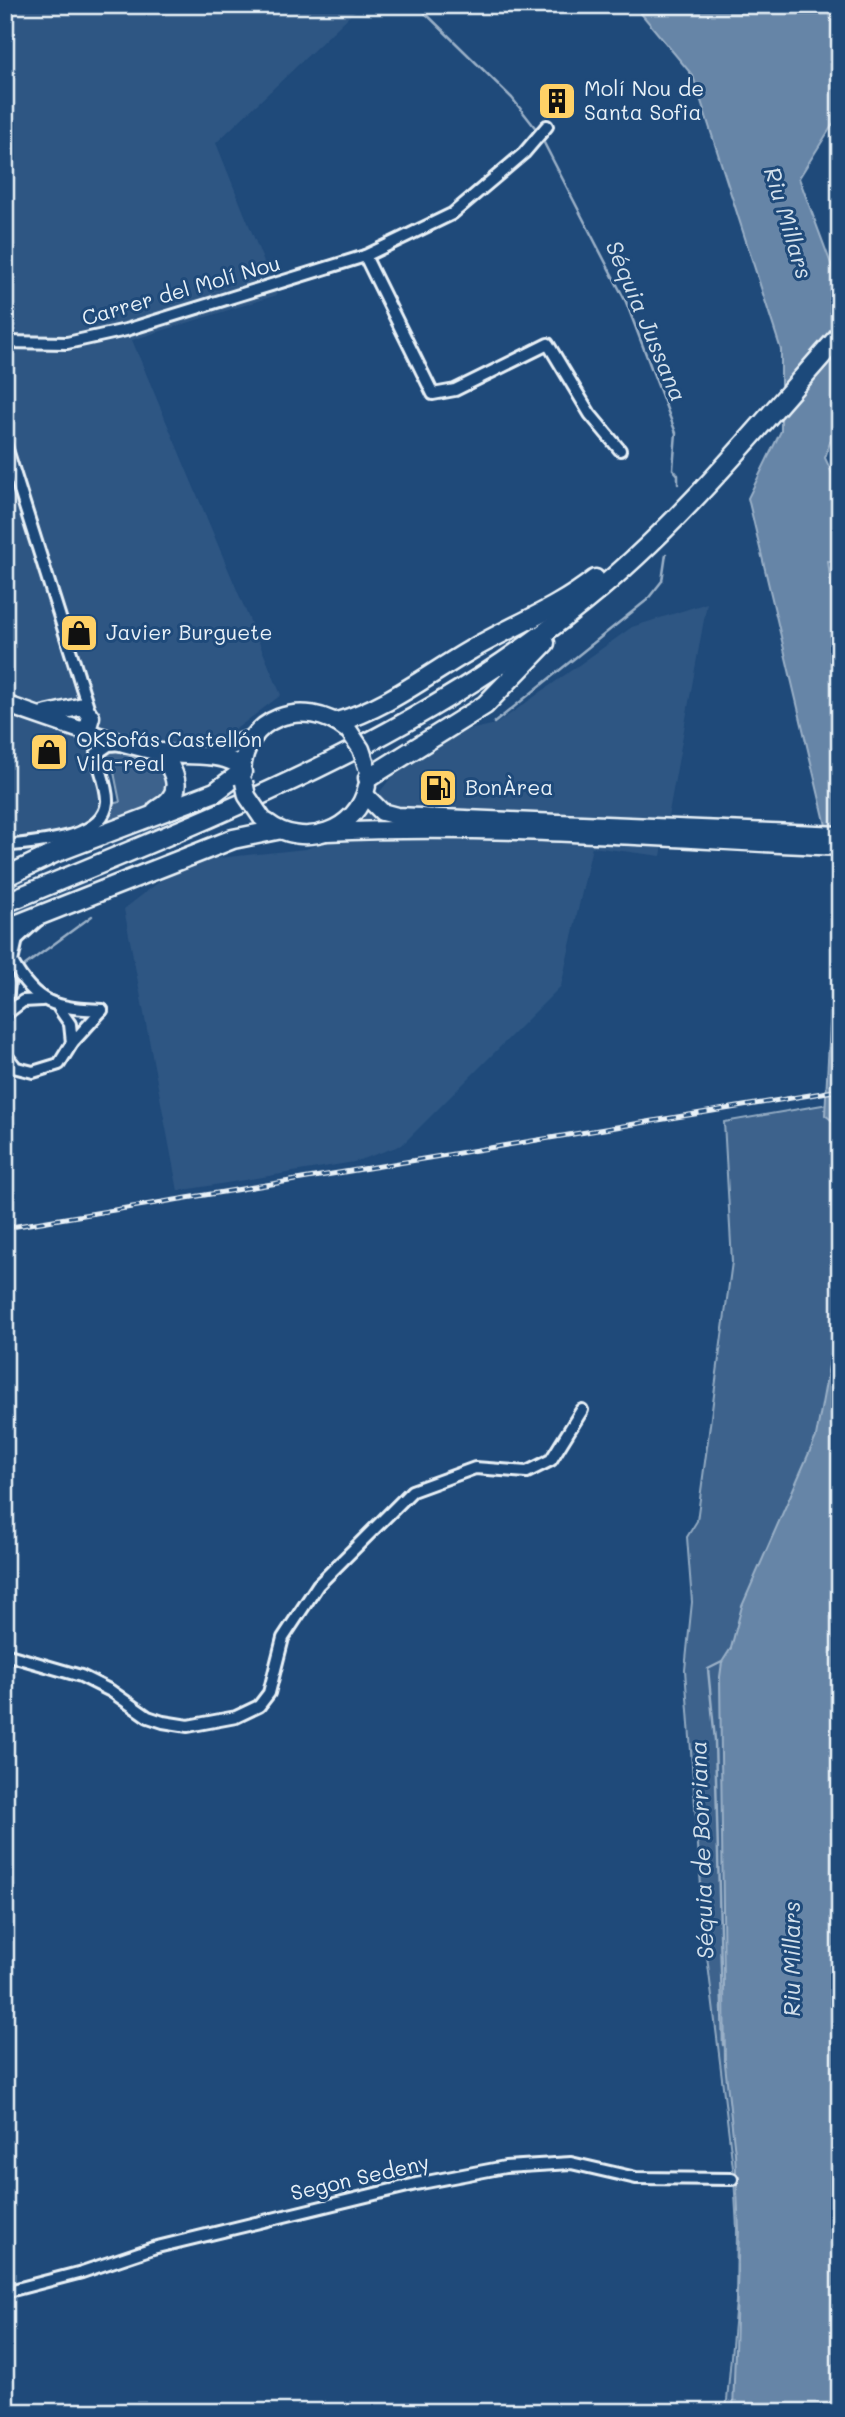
<svg xmlns="http://www.w3.org/2000/svg" width="845" height="2417" font-family="Mali,sans-serif">
	<style>
		.built { fill: #2e5683 }
		.green { fill: #3c628c; stroke: #92aac2; stroke-width: 2 }
		.water { fill: #6685a7; stroke: #9ab0c7; stroke-width: 2 }
		.lines { fill: none; stroke-linecap: round; stroke-linejoin: round }
		.stream { stroke: #9ab0c7; stroke-width: 2.5 }
		.minor-casing { stroke: #e8f1f8; stroke-width: 16 }
		.secondary-casing { stroke: #e8f1f8; stroke-width: 21 }
		.trunk-casing { stroke: #e8f1f8; stroke-width: 23 }
		.minor { stroke: #1f4a7a; stroke-width: 10 }
		.secondary { stroke: #1f4a7a; stroke-width: 16 }
		.trunk { stroke: #1f4a7a; stroke-width: 18 }
		.rail-casing { stroke: #e8f1f8; stroke-width: 5 }
		.rail { stroke: #1f4a7a; stroke-width: 2.5; stroke-dasharray: 8; stroke-linecap: butt }
		.secondary-bridge-casing { stroke: #e8f1f8; stroke-width: 21; stroke-linecap: butt }
		.secondary-bridge { stroke: #1f4a7a; stroke-width: 16 }
		.labels { text-anchor: middle; stroke-width: 6; stroke-linejoin: round; paint-order: stroke }
		.poi-label { font-size: 21px; fill: #e8f1f8; stroke: #1f4a7a; text-anchor: start }
		.street-label { font-size: 21px; fill: #e8f1f8; stroke: #1f4a7a }
		.water-label { font-size: 23px; font-style: italic; fill: #d4e1ec; stroke: #1f4a7a }
	</style>
	<rect width="100%" height="100%" fill="#1f4a7a"/>
	<filter id="ink" filterUnits="userSpaceOnUse"><feTurbulence type="fractalNoise" baseFrequency=".0143" numOctaves="2"/><feDisplacementMap in="SourceGraphic" scale="14" xChannelSelector="R" yChannelSelector="G"/><feConvolveMatrix kernelMatrix="1 2 1 2 8 2 1 2 1" color-interpolation-filters="sRGB"/></filter>
	<g filter="url(#ink)">
		<g class="built">
			<polygon points="5,5 361,5 216,143 277,295 132,340 281,695 232,732 179,751 83,738 105,801 87,834 5,849"/>
			<polygon points="707,603 661,856 592,847 561,986 402,1145 354,1162 178,1191 124,909 159,882 199,860 306,849 340,835 365,811 393,775 460,732 496,724 632,627"/>
		</g>
		<g class="green">
			<polygon points="115,750 163,769 170,789 156,804 97,829 111,804 120,802 112,762 103,764 103,756 107,751"/>
			<polygon points="840,1102 840,2412 726,2412 736,2301 737,2229 734,2176 705,1940 685,1670 692,1602 687,1537 697,1521 732,1262 724,1122"/>
		</g>
		<g class="water">
			<polygon points="634,5 840,5 840,113 799,178 840,288 840,411 825,458 840,490 840,563 828,561 840,658 840,1127 825,1115 838,876 748,498 781,431 781,350 693,76"/>
			<polygon points="840,1305 839,2412 733,2412 739,2229 735,2153 725,2064 720,1677 722,1662 731,1648 742,1606 816,1437"/>
		</g>
		<g class="lines">
			<g class="stream">
				<polyline points="417,5 512,98 537,130"/>
				<polyline points="542,139 626,302 676,433 673,469 678,475 678,484"/>
				<polyline points="494,723 647,600 662,581 666,554"/>
				<polyline points="24,966 92,916"/>
				<polyline points="722,1662 708,1669 715,1740 723,2045"/>
			</g>
			<defs>
				<g id="minor">
					<polyline points="365,256 433,394 455,390 548,344 590,414 620,450"/>
					<polyline points="5,342 67,343 126,330 365,256 452,214 524,153 547,126"/>
					<polyline points="5,443 89,710"/>
					<path d="M5 846C33 842 104 841 107 802 108 788 99 768 96 754L109 745 121 744"/>
					<path d="M38 920 17 939 12 962C36 1005 56 1008 102 1010"/>
					<polyline points="5,975 9,984 5,1016"/>
					<polyline points="59,1008 70,1024 72,1043"/>
					<polyline points="6,1014 23,1001 42,1000"/>
					<polyline points="5,1054 14,1065"/>
					<polyline points="5,1065 33,1072 59,1064 72,1043 102,1010"/>
					<polyline points="5,1654 81,1676 111,1691 148,1717 163,1722 188,1726 236,1717 259,1706 269,1693 283,1638 318,1585 412,1491 475,1468 527,1472 551,1460 582,1410"/>
					<polyline points="5,2292 82,2272 153,2248 416,2184 505,2167 571,2163 636,2178 732,2179"/>
				</g>
				<g id="secondary">
					<path d="M5 704C56 722 106 740 159 752 187 759 217 750 242 767"/>
					<polyline points="43,715 83,706 91,717 88,727 82,730"/>
					<polyline points="210,754 254,737"/>
					<path d="M242 775C242 716 305 696 347 730"/>
					<polyline points="365,795 382,812 397,816 840,835"/>
					<path d="M267 822C303 850 358 831 367 786"/>
					<path d="M327 832C498 824 669 839 840 847"/>
				</g>
				<g id="trunk">
					<path d="M337 722C386 708 426 676 469 651 511 626 556 610 595 579"/>
					<polyline points="368,778 485,705 545,643"/>
					<path d="M157 810C185 794 177 776 162 753"/>
					<polyline points="5,877 57,852 215,792 242,772"/>
					<path d="M5 903C211 817 408 745 584 602 680 525 759 426 840 335"/>
					<polyline points="5,929 233,839 277,830"/>
				</g>
			</defs>
			<use href="#minor" class="minor-casing"/>
			<use href="#secondary" class="secondary-casing"/>
			<use href="#trunk" class="trunk-casing"/>
			<use href="#minor" class="minor"/>
			<use href="#secondary" class="secondary"/>
			<use href="#trunk" class="trunk"/>
			<defs>
				<polyline id="rail" points="5,1228 840,1090"/>
			</defs>
			<use href="#rail" class="rail-casing"/>
			<use href="#rail" class="rail"/>
			<defs>
				<g id="secondary-bridge">
					<polyline points="349,731 361,749 367,767"/>
					<polyline points="244,782 247,796 262,818"/>
				</g>
			</defs>
			<use href="#secondary-bridge" class="secondary-bridge-casing"/>
			<use href="#secondary-bridge" class="secondary-bridge"/>
		</g>
	</g>
	<defs>
		<symbol id="building-square" viewBox="-11 -11 22 22"><rect x="-9" y="-9" width="18" height="18" rx="4" fill="#ffd166" stroke="#1f4a7a"/><path d="M-4-6H4V6H1V3H-1V6H-4ZM-2.5-4.3h1.7v1.8h-1.7ZM.8-4.3h1.7v1.8H.8ZM-2.5-1h1.7V.8h-1.7ZM.8-1h1.7V.8H.8Z" fill="#111"/></symbol>
		<symbol id="shop-square" viewBox="-11 -11 22 22"><rect x="-9" y="-9" width="18" height="18" rx="4" fill="#ffd166" stroke="#1f4a7a"/><path d="M-5-2.5h2.3a2.7 3.5 0 0 1 5.4 0H5L5.5 6h-11ZM-1.5-2.5h3a1.5 2.3 0 0 0-3 0Z" fill="#111"/></symbol>
		<symbol id="fuel-square" viewBox="-11 -11 22 22"><rect x="-9" y="-9" width="18" height="18" rx="4" fill="#ffd166" stroke="#1f4a7a"/><path d="M-5.5-6h7V0h2V4h1.3V-2.5L3-4.5l.8-.8L6-3V5H2.5V1h-1V6h-7ZM-4.2-4.7v3.2H.2V-4.7Z" fill="#111"/></symbol>
	</defs>
	<g fill-rule="evenodd">
		<use href="#building-square" x="535" y="79" width="44" height="44"/>
		<use href="#shop-square" x="57" y="611" width="44" height="44"/>
		<use href="#shop-square" x="27" y="730" width="44" height="44"/>
		<use href="#fuel-square" x="416" y="766" width="44" height="44"/>
	</g>
	<g class="labels">
		<g class="poi-label">
			<text x="584" y="96">Molí Nou de<tspan x="584" dy="24">Santa Sofia</tspan></text>
			<text x="106" y="640">Javier Burguete</text>
			<text x="76" y="747">OKSofás Castellón<tspan x="76" dy="24">Vila-real</tspan></text>
			<text x="465" y="795">BonÀrea</text>
		</g>
		<g class="street-label">
			<text transform="translate(181 291) rotate(-16)" y="7">Carrer del Molí Nou</text>
			<text transform="translate(360 2178) rotate(-13)" y="7">Segon Sedeny</text>
		</g>
		<g class="water-label">
			<text transform="translate(788 223) rotate(73)" y="8">Riu Millars</text>
			<text transform="translate(646 321) rotate(67)" y="8">Séquia Jussana</text>
			<text transform="translate(702 1850) rotate(-92)" y="8">Séquia de Borriana</text>
			<text transform="translate(792 1959) rotate(-90)" y="8">Riu Millars</text>
		</g>
	</g>
	<rect width="845" height="2417" fill="none" stroke="#1f4a7a" stroke-width="28"/>
	<rect x="14" y="14" width="817" height="2389" fill="none" stroke="#e8f1f8" stroke-width="2.5" filter="url(#ink)"/>
</svg>
